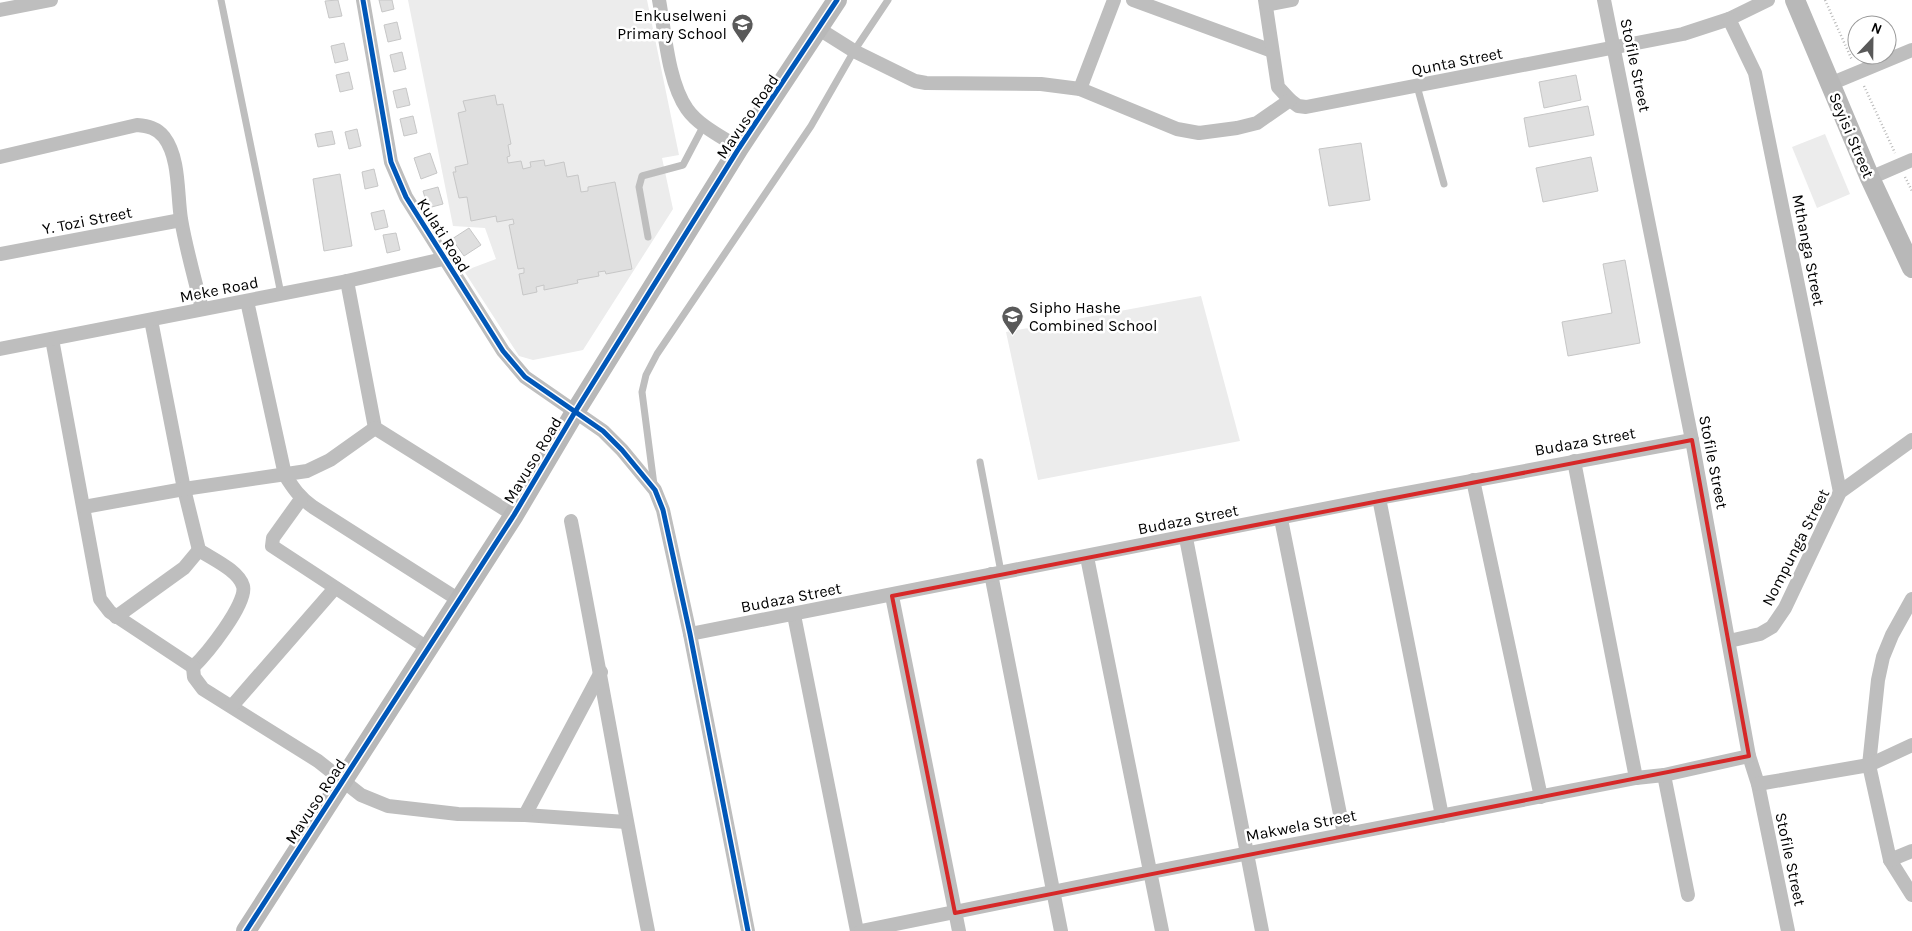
<svg xmlns="http://www.w3.org/2000/svg" width="1912" height="931" font-family="Karla,sans-serif">
	<style>
		.green { fill: #ececec }
		.building { fill: #dfdfdf; stroke: #c7c7c7 }
		.lines { fill: none; stroke-linecap: round; stroke-linejoin: round }
		.path { stroke: #b9b9b9; stroke-width: 2.5; stroke-dasharray: 1 2.5; stroke-linecap: butt }
		.lane { stroke: #bebebe; stroke-width: 7 }
		.street { stroke: #bebebe; stroke-width: 14 }
		.secondary { stroke: #b8b8b8; stroke-width: 20 }
		.cycleway-casing { stroke: #fff; stroke-width: 8 }
		.cycleway { stroke: #0057b8; stroke-width: 5 }
		.marked { fill: none; stroke: #d62828; stroke-width: 4; stroke-linejoin: round }
		.labels { text-anchor: middle; stroke-width: 5; stroke-linejoin: round; paint-order: stroke }
		.poi-label { font-size: 16px; fill: #000; stroke: #fff; text-anchor: end }
		.street-label { font-size: 16px; fill: #000; stroke: #fff }
	</style>
	<rect width="100%" height="100%" fill="#fff"/>
	<g class="green">
		<polygon points="408,0 647,0 679,155 662,158 673,209 583,350 533,360 519,356 464,271 496,259 485,228 453,226"/>
		<polygon points="1825,134 1850,194 1817,208 1792,147"/>
		<polygon points="1201,296 1240,441 1038,480 1006,332"/>
	</g>
	<g class="building">
		<polygon points="338,0 342,16 329,18 325,1"/>
		<polygon points="379,0 392,0 394,9 382,12"/>
		<polygon points="397,22 401,39 388,42 384,25"/>
		<polygon points="344,43 348,60 335,63 331,46"/>
		<polygon points="402,52 406,69 394,72 390,55"/>
		<polygon points="349,72 353,89 340,92 336,75"/>
		<polygon points="1576,75 1581,100 1544,108 1539,82"/>
		<polygon points="406,88 410,105 397,108 393,91"/>
		<polygon points="495,95 497,105 503,104 511,144 508,145 510,156 507,157 508,163 521,161 523,169 531,167 530,162 544,160 545,166 564,162 567,177 578,175 581,192 588,191 588,187 615,182 632,269 606,274 605,271 598,272 599,276 577,280 578,283 544,290 544,285 536,287 537,292 523,295 519,274 524,273 524,268 518,269 509,225 514,224 513,219 497,222 496,216 471,221 467,197 459,198 453,172 456,172 455,167 468,164 458,113 466,111 463,101"/>
		<polygon points="1588,106 1594,135 1529,147 1524,118"/>
		<polygon points="413,116 417,133 404,136 400,119"/>
		<polygon points="357,129 361,146 349,149 345,132"/>
		<polygon points="332,131 335,144 318,147 315,134"/>
		<polygon points="1361,143 1370,200 1329,206 1319,149"/>
		<polygon points="430,153 437,173 421,179 414,158"/>
		<polygon points="1591,157 1598,191 1543,202 1536,168"/>
		<polygon points="374,169 378,186 365,189 362,172"/>
		<polygon points="340,174 352,246 324,251 313,179"/>
		<polygon points="438,187 443,204 428,208 423,191"/>
		<polygon points="384,210 388,227 375,230 371,213"/>
		<polygon points="469,228 481,245 464,256 452,239"/>
		<polygon points="396,233 400,250 387,253 383,235"/>
		<polygon points="1625,260 1640,343 1568,356 1562,322 1612,313 1603,264"/>
	</g>
	<g class="lines">
		<g class="path">
			<polyline points="1825,0 1852,60"/>
			<polyline points="1864,86 1895,153"/>
			<polyline points="1905,177 1912,191"/>
		</g>
		<g class="lane">
			<polyline points="221,0 281,294"/>
			<polyline points="1417,86 1444,184"/>
			<polyline points="648,237 639,187 642,176 683,165 704,125"/>
			<polyline points="980,462 1001,572"/>
			<polyline points="654,485 642,392 646,375 657,354 811,126 854,51 888,0"/>
		</g>
		<g class="street">
			<polyline points="363,0 391,162 406,197 503,351 525,377 603,431 622,450 655,490 663,510 690,634 748,931"/>
			<path d="M659 0C665 32 668 82 687 109 699 126 722 137 739 148"/>
			<polyline points="1133,0 1272,51"/>
			<polyline points="1265,0 1278,87 1290,100 1298,106 1306,107 1683,34 1729,19 1768,0"/>
			<polyline points="1604,0 1692,440 1749,756 1758,784 1788,931"/>
			<polyline points="1266,5 1292,0"/>
			<polyline points="0,10 51,0"/>
			<polyline points="1729,19 1755,73 1840,492"/>
			<polyline points="819,29 854,51 915,81 926,83 1041,84 1080,89 1177,129 1199,133 1237,128 1257,123 1290,100"/>
			<polyline points="1830,84 1912,50"/>
			<polyline points="1080,89 1114,0"/>
			<path d="M0 157 137 125C148 126 157 128 164 137 180 158 177 194 181 219 186 249 195 279 202 309"/>
			<polyline points="1870,178 1912,160"/>
			<polyline points="0,254 181,220"/>
			<polyline points="347,281 375,428 514,515"/>
			<path d="M247 301 285 475C293 488 300 498 313 507L459 600"/>
			<path d="M151 320 184 489 199 550C212 559 238 570 243 586 248 603 206 655 193 667"/>
			<polyline points="52,339 100,599 110,612 193,667"/>
			<polyline points="0,349 347,281 443,259"/>
			<polyline points="1574,461 1636,778"/>
			<polyline points="1473,480 1541,797"/>
			<polyline points="1379,498 1442,816"/>
			<polyline points="301,499 273,538 272,546 429,649"/>
			<polyline points="84,507 184,489 307,471 330,460 375,428"/>
			<polyline points="1281,519 1344,834"/>
			<path d="M571 521C598 658 621 795 648 931"/>
			<polyline points="1186,538 1262,931"/>
			<polyline points="1087,557 1162,931"/>
			<polyline points="991,574 1061,931"/>
			<polyline points="892,596 959,931"/>
			<polyline points="1912,599 1892,635 1883,657 1878,680 1869,765 1890,860 1912,895"/>
			<polyline points="794,615 857,931"/>
			<polyline points="116,617 184,568 199,550"/>
			<polyline points="690,634 1379,498 1692,440"/>
			<polyline points="1729,641 1760,634 1772,627 1785,608 1840,492 1912,440"/>
			<polyline points="193,667 194,677 203,689 318,761 361,795 388,806 458,814 525,815 626,822"/>
			<polyline points="232,706 335,588"/>
			<polyline points="1664,775 1688,895"/>
			<polyline points="1758,784 1869,765 1912,745"/>
			<polyline points="525,815 601,672"/>
			<polyline points="1890,860 1912,851"/>
			<polyline points="861,931 1151,872 1636,778 1664,775 1749,756"/>
		</g>
		<g class="secondary">
			<polyline points="1795,0 1870,178 1912,268"/>
			<polyline points="246,931 514,515 575,412 739,148 837,0"/>
		</g>
		<defs>
			<g id="cycleway">
				<polyline points="363,0 391,162 406,197 503,351 525,377 603,431 622,450 655,490 663,510 690,634 748,931"/>
				<polyline points="246,931 514,515 575,412 739,148 837,0"/>
			</g>
		</defs>
		<use href="#cycleway" class="cycleway-casing"/>
		<use href="#cycleway" class="cycleway"/>
	</g>
	<path class="marked" d="M1692 440 1749 756 955 913 892 596Z"/>
	<defs>
		<symbol id="school-pin" viewBox="-11 -11 22 30"><path d="M0 17L-7.5 6A9.5 9.5 0 1 1 7.5 6Z" fill="#595959" stroke="#fff"/><path d="M0-5L7-2L0 1L-7-2ZM-4 1L0 2.5L4 1V4Q0 6-4 4Z" fill="#fff"/></symbol>
	</defs>
	<g fill-rule="evenodd">
		<use href="#school-pin" x="730" y="12" width="25" height="34"/>
		<use href="#school-pin" x="1000" y="304" width="25" height="34"/>
	</g>
	<g class="labels">
		<g class="poi-label">
			<text x="727" y="21">Enkuselweni<tspan x="727" dy="18">Primary School</tspan></text>
			<text x="1029" y="313" text-anchor="start">Sipho Hashe<tspan x="1029" dy="18">Combined School</tspan></text>
		</g>
		<g class="street-label">
			<text transform="translate(1457 61) rotate(-11)" y="6">Qunta Street</text>
			<text transform="translate(1636 65) rotate(78)" y="6">Stofile Street</text>
			<text transform="translate(747 116) rotate(-56)" y="6">Mavuso Road</text>
			<text transform="translate(1852 135) rotate(67)" y="6">Seyisi Street</text>
			<text transform="translate(87 220) rotate(-11)" y="6">Y. Tozi Street</text>
			<text transform="translate(444 235) rotate(58)" y="6">Kulati Road</text>
			<text transform="translate(1809 250) rotate(79)" y="6">Mthanga Street</text>
			<text transform="translate(219 289) rotate(-11)" y="6">Meke Road</text>
			<text transform="translate(1585 441) rotate(-10)" y="6">Budaza Street</text>
			<text transform="translate(532 460) rotate(-59)" y="6">Mavuso Road</text>
			<text transform="translate(1714 462) rotate(79)" y="6">Stofile Street</text>
			<text transform="translate(1188 519) rotate(-11)" y="6">Budaza Street</text>
			<text transform="translate(1795 547) rotate(-63)" y="6">Nompunga Street</text>
			<text transform="translate(791 597) rotate(-11)" y="6">Budaza Street</text>
			<text transform="translate(315 801) rotate(-57)" y="6">Mavuso Road</text>
			<text transform="translate(1301 825) rotate(-11)" y="6">Makwela Street</text>
			<text transform="translate(1791 859) rotate(78)" y="6">Stofile Street</text>
		</g>
	</g>
	<g transform="translate(1872 40) rotate(22)"><circle r="24" fill="#ffffff" stroke="#999999"/>
	<path d="M0-4L9 19L0 12L-9 19Z" fill="#595959"/>
	<text y="-8" font-size="14" font-weight="bold" text-anchor="middle" fill="#000000">N</text>
	</g>
</svg>
